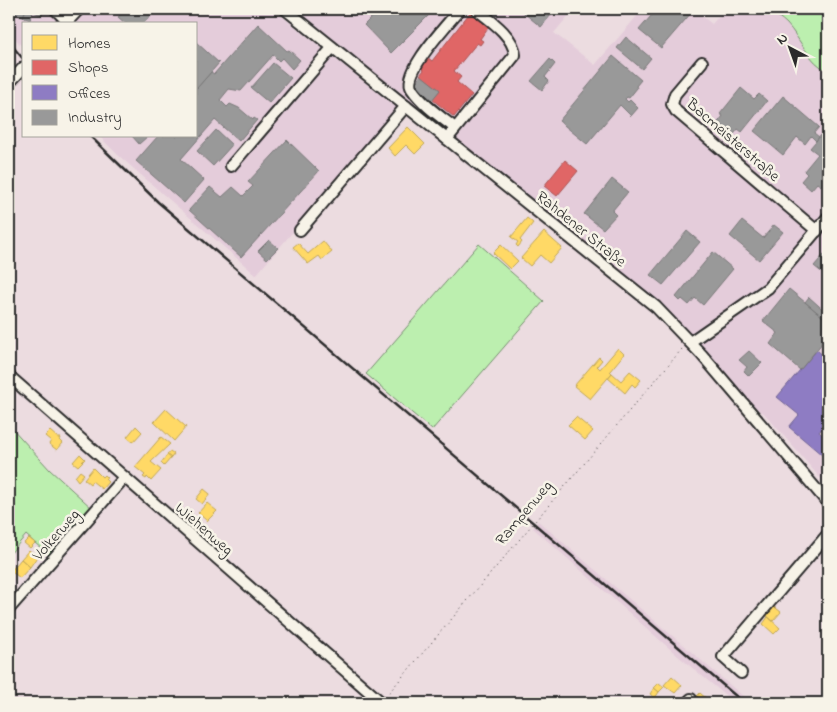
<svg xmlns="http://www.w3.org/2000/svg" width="837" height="712" font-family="'Indie Flower',sans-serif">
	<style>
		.built { fill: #e4ccda }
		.green { fill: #bcefaf; stroke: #748d6d }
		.homes { fill: #ffd966; stroke: #bfa554 }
		.shops { fill: #e06666; stroke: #aa5454 }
		.offices { fill: #8e7cc3; stroke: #706495 }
		.industry { fill: #999; stroke: #787878 }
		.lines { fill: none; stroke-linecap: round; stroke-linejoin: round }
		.minor-casing { stroke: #2b2b2b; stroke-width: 14 }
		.path { stroke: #2b2b2b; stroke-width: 1; stroke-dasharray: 1 4; stroke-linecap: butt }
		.minor { stroke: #f7f3e8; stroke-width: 10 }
		.rail { stroke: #2b2b2b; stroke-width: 2.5 }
		.labels { text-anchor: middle; stroke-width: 5; stroke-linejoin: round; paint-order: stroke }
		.street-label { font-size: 16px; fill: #2b2b2b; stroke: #f7f3e8 }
	</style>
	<rect width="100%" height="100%" fill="#ecdce0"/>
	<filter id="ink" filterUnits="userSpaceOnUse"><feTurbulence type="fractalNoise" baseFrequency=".02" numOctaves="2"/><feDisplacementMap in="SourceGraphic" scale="10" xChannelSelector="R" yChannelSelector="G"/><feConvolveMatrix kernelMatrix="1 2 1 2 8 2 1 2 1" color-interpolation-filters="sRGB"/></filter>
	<g filter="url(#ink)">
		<g class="built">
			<polygon points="9,9 67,9 54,24 24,24 24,49 9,31"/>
			<polygon points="89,9 273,9 398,109 256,275 118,155 99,136 196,136 196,24 74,24"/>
			<polygon points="296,9 574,9 554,33 595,65 643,9 693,9 712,24 725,9 768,9 787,24 811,56 820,67 828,71 828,487 764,413 755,409 709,355 660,303"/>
			<polygon points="538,521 751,703 735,703 678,656 533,528"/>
		</g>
		<g class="green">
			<path d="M768 9H824L828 14V71C809 63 800 38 787 24 781 18 774 14 768 9Z"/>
			<polygon points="479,244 544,301 432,430 366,374"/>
			<polygon points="11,427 50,470 93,509 51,557 26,535 9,555 9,429"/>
		</g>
		<g class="homes">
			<polygon points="408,127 425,144 415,154 406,145 395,156 388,148"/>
			<polygon points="527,218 533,223 520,240 522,242 518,247 516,245 518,242 511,237"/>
			<polygon points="544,232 562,248 549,263 540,255 530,266 521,258"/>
			<polygon points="323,241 332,252 322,260 319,256 308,264 293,247 298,243 308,254"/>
			<polygon points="501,245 518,261 510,269 493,253"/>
			<polygon points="618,348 624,354 610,371 612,373 590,399 574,386 599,357 602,360 597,366 600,369"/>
			<polygon points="630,371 641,380 635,387 632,384 625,393 608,378 612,373 621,381"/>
			<polygon points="166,409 186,427 174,441 154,422"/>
			<polygon points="576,417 593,431 585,440 568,425"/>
			<polygon points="136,426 142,432 133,442 127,437"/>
			<polygon points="50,431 58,438 61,438 60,440 63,443 57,450 49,444 51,441 45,436"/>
			<polygon points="161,437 170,444 151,462 161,470 151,481 147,477 146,479 143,477 145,475 135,467"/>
			<polygon points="170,451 174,454 171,458 167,455"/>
			<polygon points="80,454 85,459 78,466 73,462"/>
			<polygon points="167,455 171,458 164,466 161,463"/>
			<polygon points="93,468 102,477 104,475 107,478 105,479 108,482 102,489 92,481 90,484 84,479"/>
			<polygon points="80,471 84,474 78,481 75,477"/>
			<polygon points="204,489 210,494 202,504 196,499"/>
			<polygon points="207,503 217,511 207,521 198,513"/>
			<polygon points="29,538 35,543 30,548 24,543"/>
			<polygon points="29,550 37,557 30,567 21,559"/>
			<polygon points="21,559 30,567 20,578 11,571"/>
			<polygon points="772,605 781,612 773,621 765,614"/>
			<polygon points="768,617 780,628 774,634 763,624"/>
			<polygon points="672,676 682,685 675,693 664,685"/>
			<polygon points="659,683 664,687 659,692 654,688"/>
			<polygon points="654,688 659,692 655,698 650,694"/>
			<polygon points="700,693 708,700 704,703 695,703 692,701"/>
		</g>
		<g class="shops">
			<polygon points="472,10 490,25 480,39 483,41 480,45 477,43 454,71 461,77 457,82 472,95 454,117 432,99 440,90 420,75 424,70 420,66 427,57 432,61"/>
			<polygon points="565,160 578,171 557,196 544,186"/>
		</g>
		<polygon class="offices" points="817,350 828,360 828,422 819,432 828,440 828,460 789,427 799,415 777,397"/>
		<g class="industry">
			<polygon points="14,9 26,9 23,17 12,13"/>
			<polygon points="26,9 45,9 42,15 33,12 30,20 23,17"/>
			<polygon points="115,9 157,9 143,24 126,24 118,17 121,14"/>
			<polygon points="345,9 360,9 353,16"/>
			<polygon points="380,9 435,9 391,53 364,25"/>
			<polygon points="519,9 556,9 541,27"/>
			<polygon points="657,9 688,9 692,12 661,48 639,30"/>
			<polygon points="258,24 287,51 289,50 300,60 292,69 282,58 279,61 273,55 241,91 229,89 220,100 227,107 230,104 239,108 253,120 254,118 257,120 239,141 215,120 181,159 204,180 184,203 136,161 158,136 196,136 196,89 211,72 214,74"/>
			<polygon points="626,37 651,58 642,69 617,48"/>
			<polygon points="196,42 219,63 197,88 196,88"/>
			<polygon points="613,56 641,80 636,86 637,88 629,98 627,97 625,99 628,102 630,100 638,108 631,116 620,105 587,144 559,121"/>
			<polygon points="550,59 555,64 545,77 549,81 542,90 531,81"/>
			<polygon points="273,63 291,78 269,103 251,88"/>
			<polygon points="421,75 440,90 432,100 417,88 417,81"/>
			<polygon points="741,88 754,99 759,94 767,101 742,132 738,129 731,138 716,125 723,116 720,114"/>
			<polygon points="783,96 819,127 814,133 819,137 816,141 811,136 805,144 797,137 783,155 754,131"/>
			<polygon points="828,127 828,177 821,186 817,183 811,190 801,181 807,174 804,171 818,154 810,148"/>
			<polygon points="216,130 232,145 213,166 197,151"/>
			<polygon points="132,136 148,136 139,144"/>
			<polygon points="287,140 319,171 241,257 189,210 210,187 222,197 233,187 243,196 253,186 248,182"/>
			<polygon points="612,179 628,192 612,211 616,215 603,229 584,214"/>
			<polygon points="742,221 763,238 774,225 783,232 759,260 730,236"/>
			<polygon points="687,231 700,242 663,285 650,275"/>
			<polygon points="269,240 278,248 267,259 258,251"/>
			<polygon points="713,252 733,269 703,305 695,298 689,305 682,299 680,301 676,297"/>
			<polygon points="826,252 828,253 828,271 825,275 814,266"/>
			<polygon points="789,289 828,321 828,336 800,370 770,344 778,333 763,321"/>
			<polygon points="809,297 828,314 828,321 805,302"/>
			<polygon points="826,350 828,352 828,360 822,355"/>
			<polygon points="749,351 762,363 749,376 744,371 747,367 739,360"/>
		</g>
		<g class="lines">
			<defs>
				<g id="minor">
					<polyline points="55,9 67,21"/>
					<polyline points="285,9 656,307 702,355 828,503"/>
					<polyline points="65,24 79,9"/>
					<polyline points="702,62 675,94 672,104 676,111 817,231"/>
					<polyline points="9,83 24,67"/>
					<path d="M455 128C441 117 422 104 412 89 401 72 449 23 460 9"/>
					<path d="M447 139 515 55C514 36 490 20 476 9"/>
					<polyline points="231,166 332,48"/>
					<polyline points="300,230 406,106"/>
					<polyline points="690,342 768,288 828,217"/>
					<polyline points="9,376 382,703"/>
					<polyline points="9,609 124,478"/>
					<polyline points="741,673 723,657 828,534"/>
					<polyline points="687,703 691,699"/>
				</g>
			</defs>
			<use href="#minor" class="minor-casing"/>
			<polyline class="path" points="386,696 682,349"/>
			<use href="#minor" class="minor"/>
			<g class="rail">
				<polyline points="9,42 24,60"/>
				<polyline points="90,136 158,202 744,703"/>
			</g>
		</g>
	</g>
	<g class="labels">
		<g class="street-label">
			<text transform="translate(734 139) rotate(41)" y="6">Bacmeisterstraße</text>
			<text transform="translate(582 228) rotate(39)" y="6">Rahdener Straße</text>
			<text transform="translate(523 512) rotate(-50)" y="6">Rampenweg</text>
			<text transform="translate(205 528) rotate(41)" y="6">Wiehenweg</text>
			<text transform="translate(55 534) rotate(-49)" y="6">Volkerweg</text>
		</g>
	</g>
	<rect width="837" height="712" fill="none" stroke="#f7f3e8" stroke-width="30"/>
	<rect x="15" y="15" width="807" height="682" fill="none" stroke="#2b2b2b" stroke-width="2" filter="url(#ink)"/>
	<rect x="22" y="22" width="175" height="115" fill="#f7f3e8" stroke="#a5a39c"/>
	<rect x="32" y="35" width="25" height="15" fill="#ffd966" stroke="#a5a39c"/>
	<text x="68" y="48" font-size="15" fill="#2b2b2b">Homes</text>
	<rect x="32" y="60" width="25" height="15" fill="#e06666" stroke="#a5a39c"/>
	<text x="68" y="72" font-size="15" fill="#2b2b2b">Shops</text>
	<rect x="32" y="85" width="25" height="15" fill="#8e7cc3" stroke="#a5a39c"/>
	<text x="68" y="98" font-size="15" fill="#2b2b2b">Offices</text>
	<rect x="32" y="110" width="25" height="15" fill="#999999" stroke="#a5a39c"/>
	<text x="68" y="122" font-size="15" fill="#2b2b2b">Industry</text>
	<g transform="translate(790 48) rotate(319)" stroke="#f7f3e8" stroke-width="4" paint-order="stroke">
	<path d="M0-4L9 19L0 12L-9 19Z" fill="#2b2b2b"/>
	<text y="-8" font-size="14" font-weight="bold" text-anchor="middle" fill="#2b2b2b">N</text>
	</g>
</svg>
